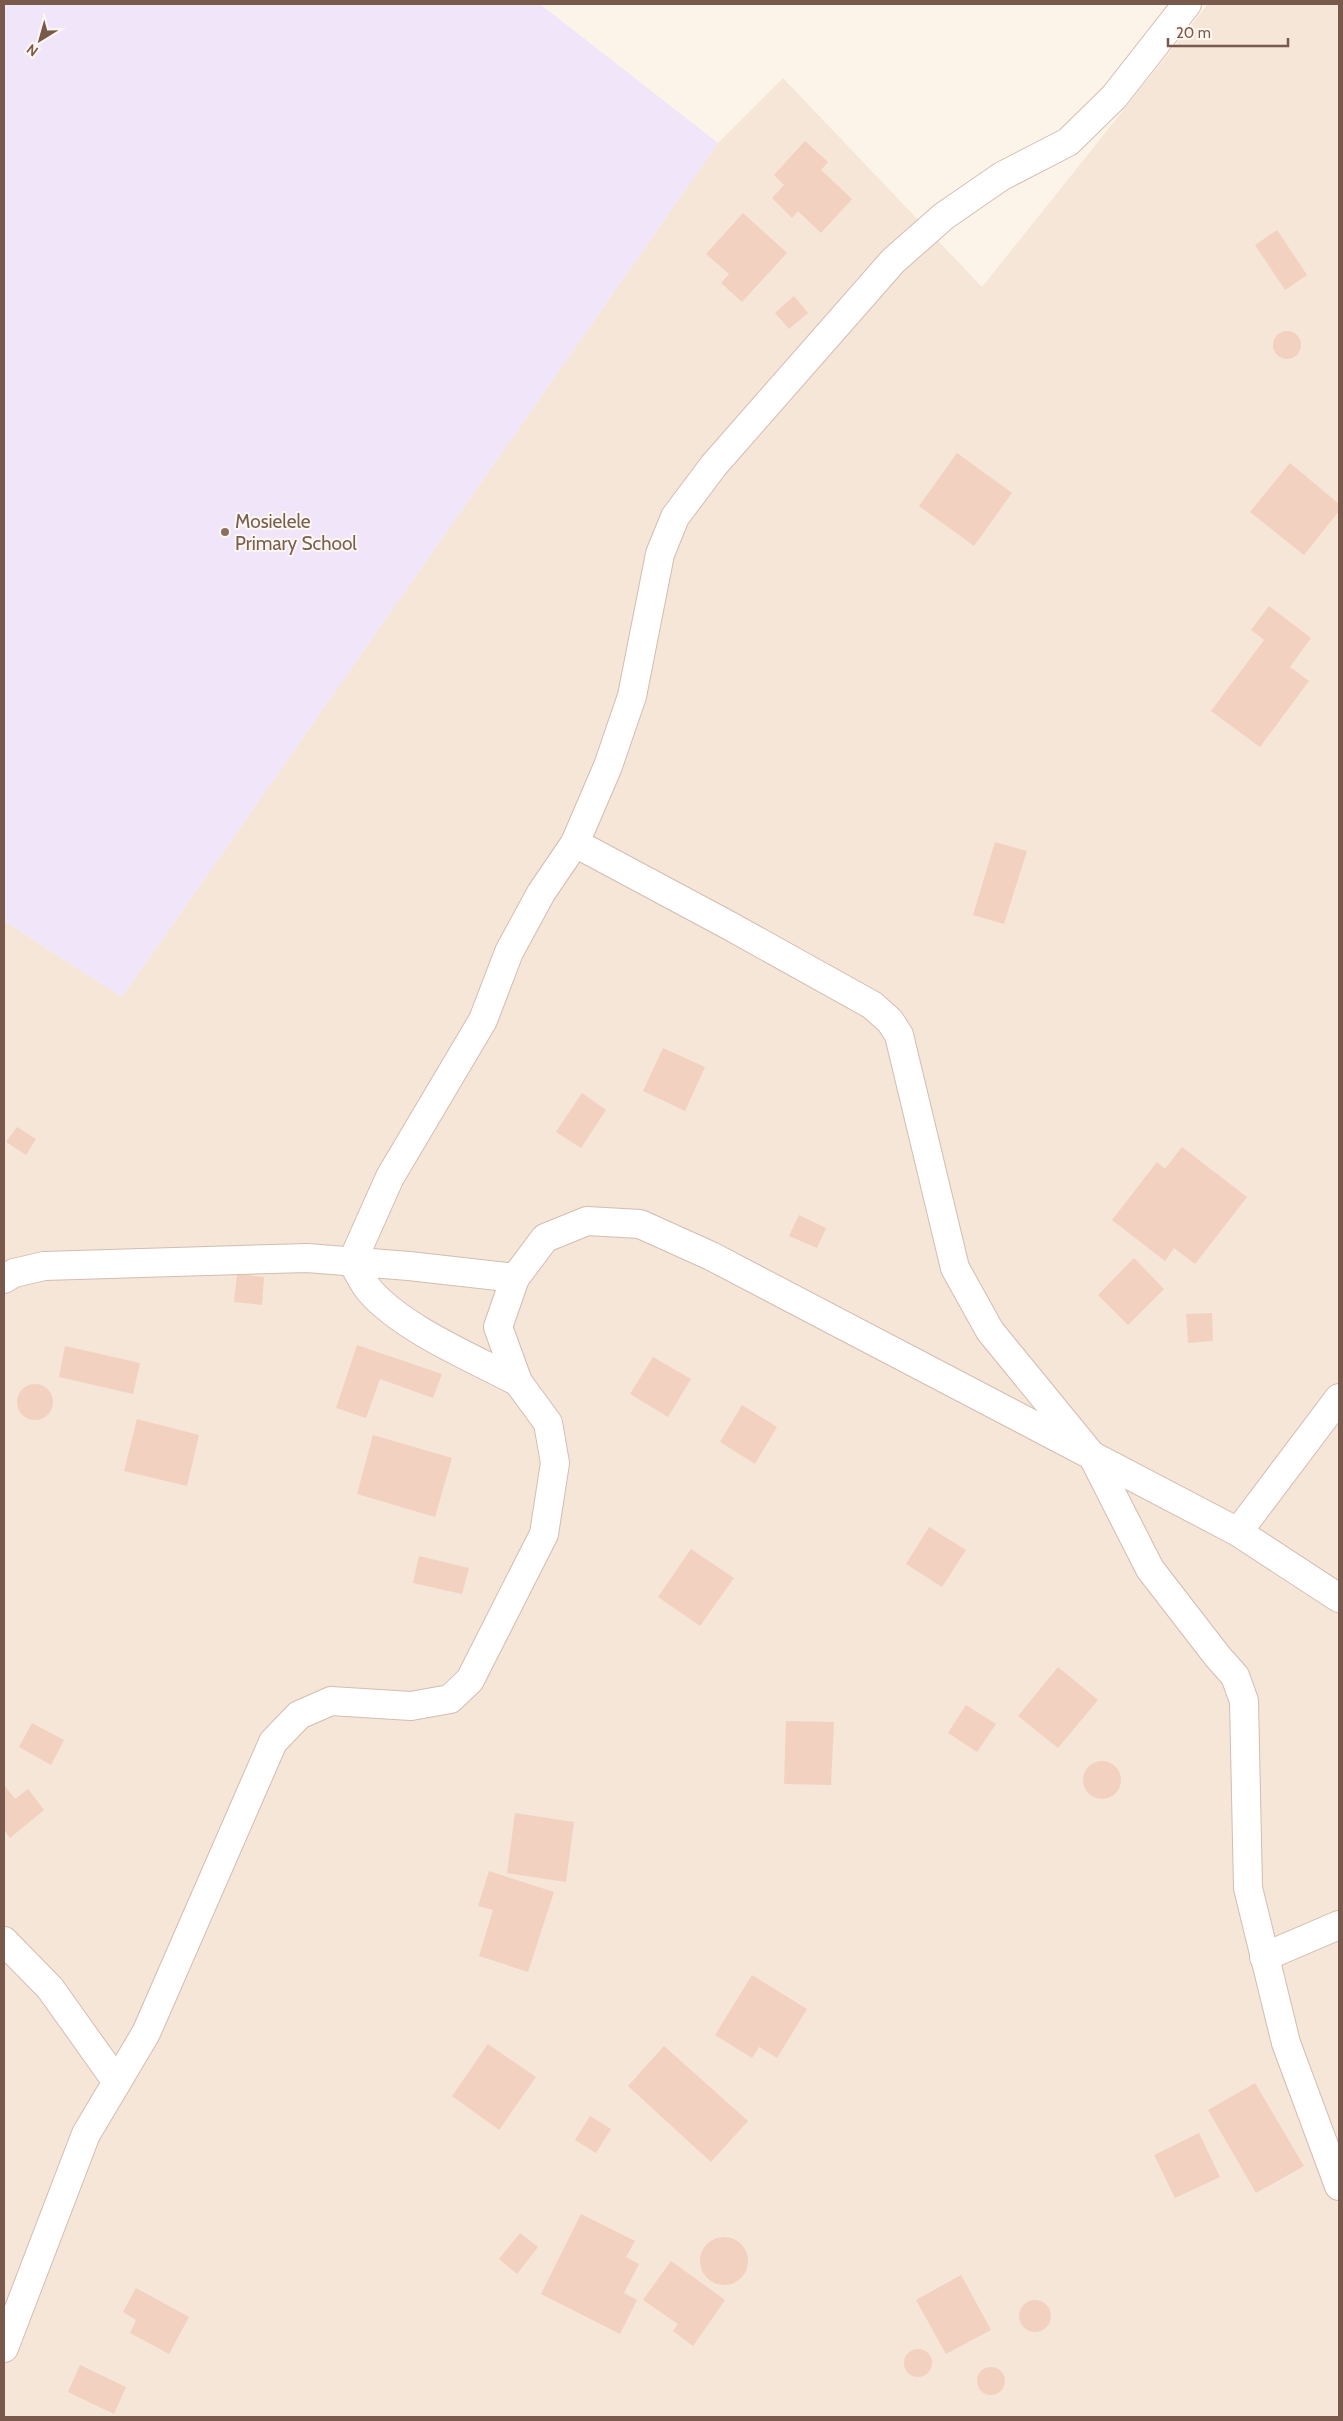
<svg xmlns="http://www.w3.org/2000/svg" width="1343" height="2421" font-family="Cabin,sans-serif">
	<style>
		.residential { fill: #f5e6d7 }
		.education { fill: #f1e5fa }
		.building { fill: #f3d1c0 }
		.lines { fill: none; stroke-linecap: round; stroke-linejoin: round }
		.minor-casing { stroke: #d3bdb0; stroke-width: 30 }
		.minor { stroke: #fff; stroke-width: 28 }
		.education-dot { fill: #8d6e63; stroke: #fff8f0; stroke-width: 2 }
		.labels { text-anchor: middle; stroke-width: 4; stroke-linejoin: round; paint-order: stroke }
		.education-label { font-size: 19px; fill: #785e54; stroke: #fff8f0; text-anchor: start }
	</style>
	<rect width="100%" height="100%" fill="#fdf4e9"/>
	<polygon class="residential" points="1208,4 1339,4 1339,2417 4,2417 4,921 122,997 718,143 783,78 982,287"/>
	<polygon class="education" points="4,4 540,4 718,143 122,997 4,921"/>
	<g class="building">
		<polygon points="805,141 828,162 821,170 852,199 821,233 798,211 792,218 772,198 784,185 774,175"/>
		<polygon points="743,213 787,253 742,302 721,283 729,274 706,254"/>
		<polygon points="1277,230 1307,275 1285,290 1255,245"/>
		<polygon points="794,296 808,313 789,329 775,313"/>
		<circle cx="1287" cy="345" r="14"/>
		<polygon points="957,453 1012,493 974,546 919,506"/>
		<polygon points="1290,463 1339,504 1339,511 1304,555 1250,512"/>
		<polygon points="1269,606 1311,638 1290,667 1309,681 1260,747 1211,711 1264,640 1251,630"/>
		<polygon points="995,842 1027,851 1004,924 973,915"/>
		<polygon points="663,1048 705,1067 685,1111 643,1091"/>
		<polygon points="582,1093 606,1110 581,1148 556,1132"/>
		<polygon points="17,1127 36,1139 26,1155 6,1142"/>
		<polygon points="1182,1147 1247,1197 1195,1264 1174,1248 1165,1261 1112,1220 1157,1162 1165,1169"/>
		<polygon points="799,1215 826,1228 817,1248 789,1236"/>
		<polygon points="1134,1258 1164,1289 1128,1325 1098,1295"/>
		<polygon points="237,1274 264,1277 262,1305 234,1302"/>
		<polygon points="1212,1313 1213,1341 1188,1343 1186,1314"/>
		<polygon points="357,1345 442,1374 433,1398 380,1379 366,1418 336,1408"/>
		<polygon points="65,1346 140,1363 133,1394 59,1377"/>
		<polygon points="653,1357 691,1379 668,1417 630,1394"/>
		<circle cx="35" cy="1402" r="18"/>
		<polygon points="742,1405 777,1427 755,1464 720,1442"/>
		<polygon points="137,1419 199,1435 187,1486 124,1471"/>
		<polygon points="373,1435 452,1458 435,1517 357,1494"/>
		<polygon points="929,1527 966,1550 942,1587 906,1564"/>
		<polygon points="691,1549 734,1578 700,1626 658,1597"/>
		<polygon points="419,1556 469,1568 462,1594 413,1583"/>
		<polygon points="1058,1667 1098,1700 1058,1748 1018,1716"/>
		<polygon points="966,1705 996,1724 977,1752 948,1733"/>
		<polygon points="786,1721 834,1722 831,1785 784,1784"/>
		<polygon points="32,1723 64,1740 51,1765 19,1747"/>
		<circle cx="1102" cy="1780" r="19"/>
		<polygon points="4,1785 15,1799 28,1789 44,1810 10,1838 4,1830"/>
		<polygon points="515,1813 574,1822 566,1882 507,1873"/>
		<polygon points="489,1871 554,1892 528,1972 479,1956 493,1910 478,1906"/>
		<polygon points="752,1975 807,2009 777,2058 759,2047 752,2058 715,2035"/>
		<polygon points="488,2044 536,2077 499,2130 452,2096"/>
		<polygon points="664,2046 748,2121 711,2162 628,2086"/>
		<polygon points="1255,2083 1304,2166 1256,2193 1208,2110"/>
		<polygon points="590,2116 611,2129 596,2153 575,2140"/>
		<polygon points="1199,2133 1220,2177 1175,2198 1154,2155"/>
		<polygon points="581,2214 635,2241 626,2257 639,2264 624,2293 637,2300 620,2334 541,2294"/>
		<polygon points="520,2233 538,2247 517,2274 499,2259"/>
		<circle cx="724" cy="2261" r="24"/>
		<polygon points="671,2261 725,2300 693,2346 673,2331 678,2324 643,2300"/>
		<polygon points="961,2275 991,2330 946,2354 916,2300"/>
		<polygon points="136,2288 189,2317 169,2354 130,2333 136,2320 123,2312"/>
		<circle cx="1035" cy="2316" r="16"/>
		<circle cx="918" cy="2363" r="14"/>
		<polygon points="80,2365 126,2387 114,2414 68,2392"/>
		<circle cx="991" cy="2381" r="14"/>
	</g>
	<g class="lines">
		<defs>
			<g id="minor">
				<polyline points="575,843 730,926 872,1005 890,1021 899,1035 955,1268 990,1331 1093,1457 1150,1569 1218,1657 1235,1676 1244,1701 1248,1888 1286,2043 1339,2186"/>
				<polyline points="4,1279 14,1273 44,1266 307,1258 409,1266 515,1278"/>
				<path d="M518 1382C473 1358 403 1329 370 1291 363 1283 358 1271 352 1262L390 1177 483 1020 509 952 541 893 575 843 608 766 632 696 660 554 675 517 714 465 893 261 944 216 1002 176 1068 142 1114 97 1187 4"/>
				<polyline points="1238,1532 1339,1398"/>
				<polyline points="4,1941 50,1988 117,2082"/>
				<polyline points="1264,1957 1339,1925"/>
				<polyline points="4,2348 86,2134 146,2033 273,1742 299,1715 331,1701 411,1706 450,1699 470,1680 544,1534 555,1463 548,1423 518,1382 498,1327 515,1278 545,1238 587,1221 640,1224 711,1256 1238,1532 1339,1598"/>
			</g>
		</defs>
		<use href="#minor" class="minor-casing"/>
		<use href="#minor" class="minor"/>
	</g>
	<circle class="education-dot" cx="225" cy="532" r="5"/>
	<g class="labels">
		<g class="education-label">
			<text x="235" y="528">Mosielele<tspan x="235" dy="22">Primary School</tspan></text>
		</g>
	</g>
	<rect width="1343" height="2421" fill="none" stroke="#79594b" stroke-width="10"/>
	<g transform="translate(40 40) rotate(217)" stroke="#fff8f0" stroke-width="4" paint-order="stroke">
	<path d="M0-4L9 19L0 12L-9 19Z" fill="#79594b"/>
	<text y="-8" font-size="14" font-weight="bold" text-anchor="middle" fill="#79594b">N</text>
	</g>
	<path d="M1168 38v8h120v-8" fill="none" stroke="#79594b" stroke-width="2.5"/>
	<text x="1176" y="38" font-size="15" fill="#79594b" stroke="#fff8f0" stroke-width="4" paint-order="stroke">20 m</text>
</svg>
